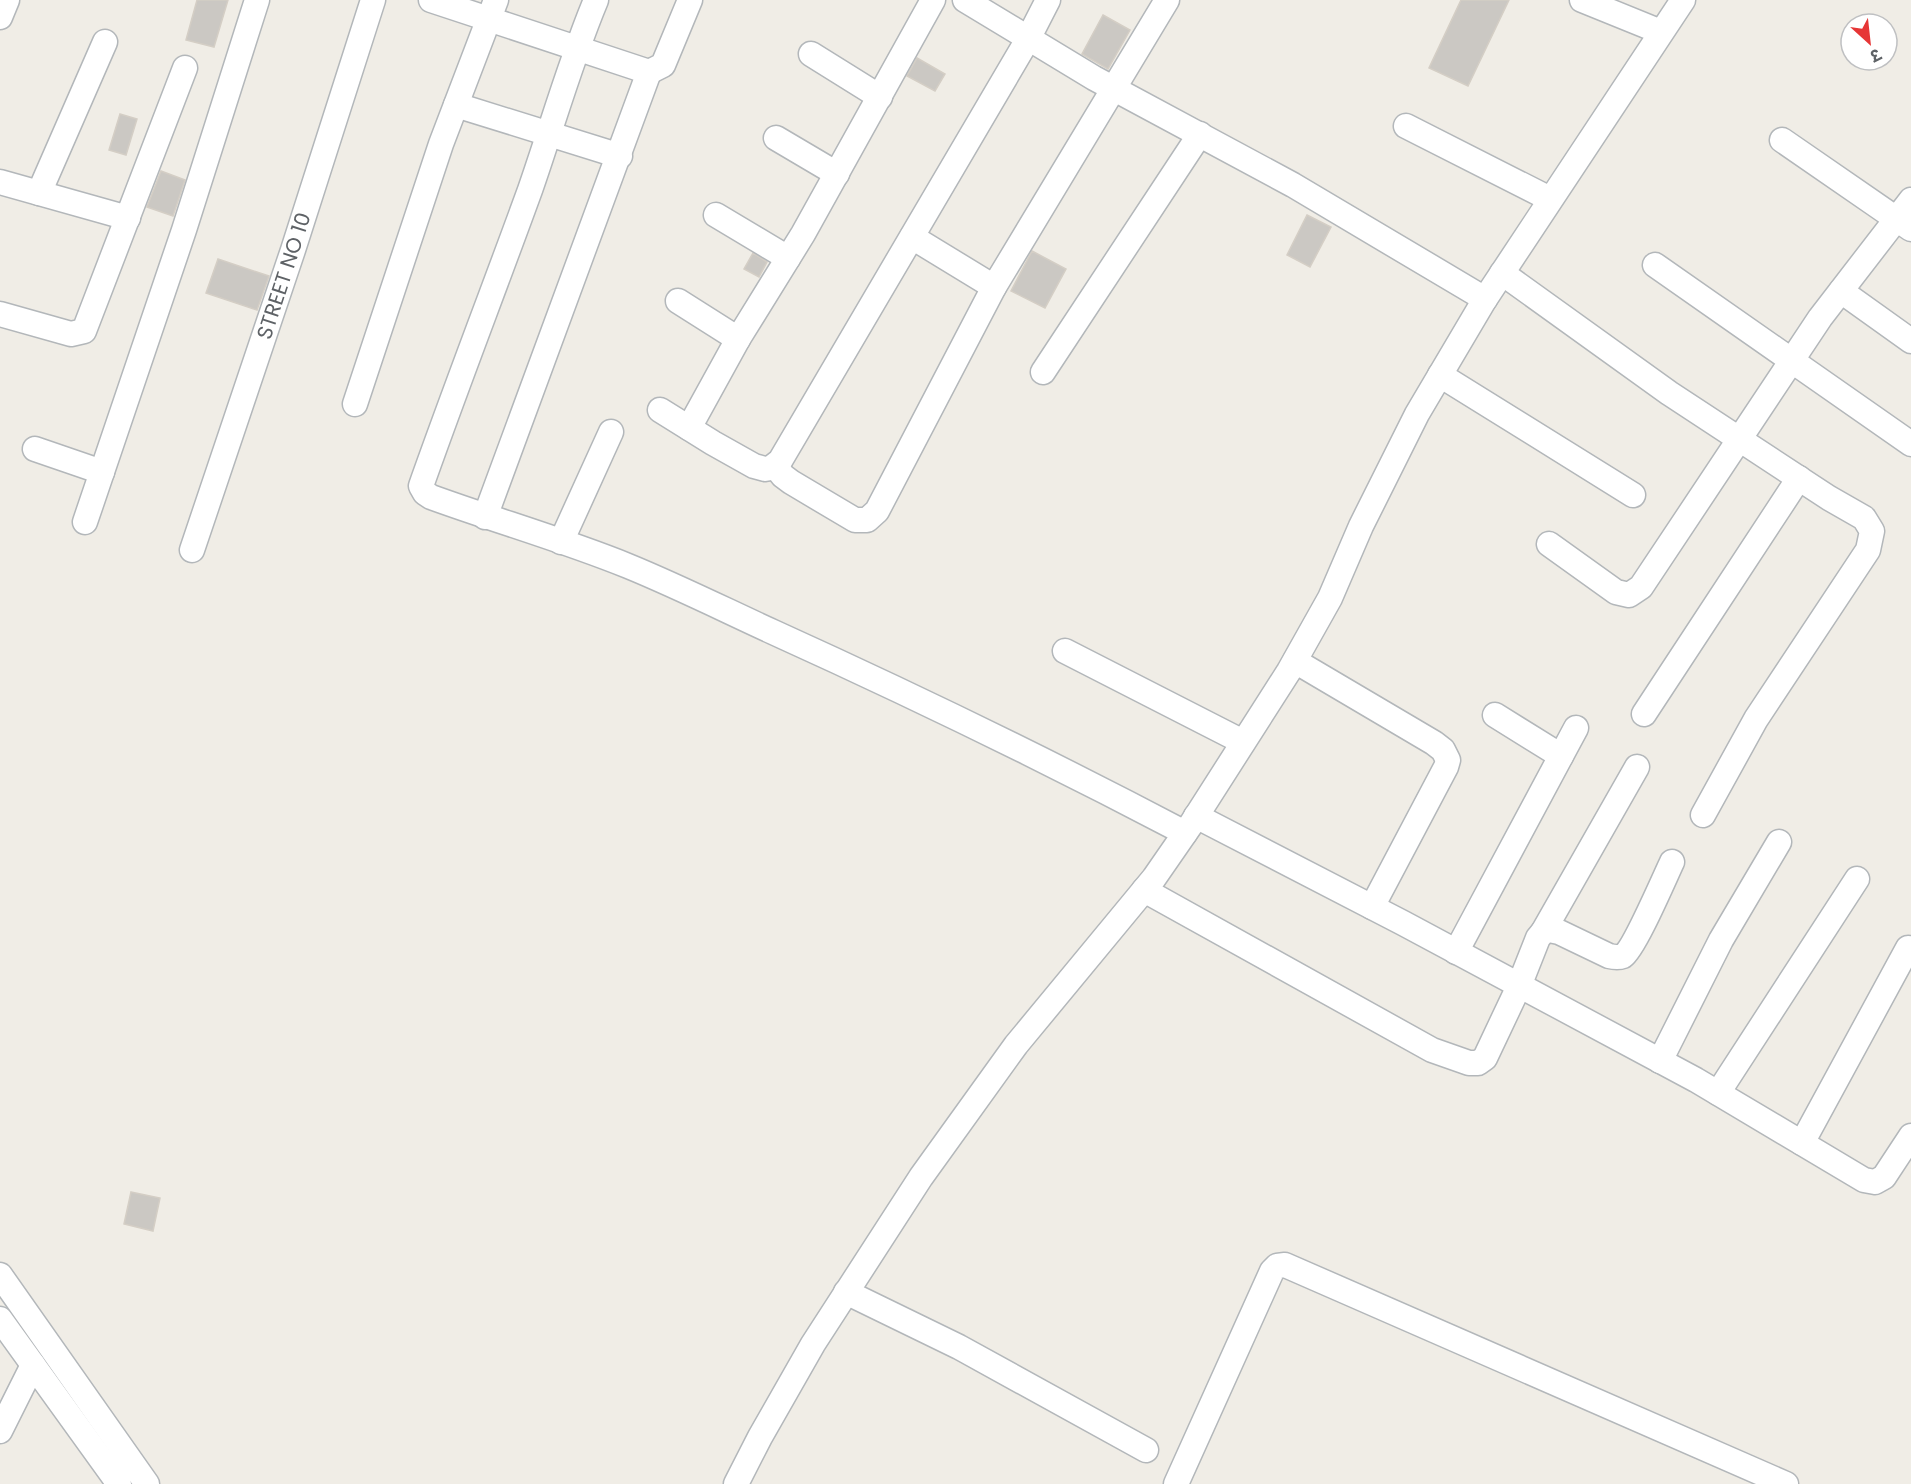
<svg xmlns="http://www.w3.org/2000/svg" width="1911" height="1484" font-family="Poppins,'Noto Sans Devanagari',sans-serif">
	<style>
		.building { fill: #cbc8c3; stroke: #d4cec5; stroke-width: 1.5 }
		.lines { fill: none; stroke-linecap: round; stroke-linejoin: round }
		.minor-casing { stroke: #b3b7ba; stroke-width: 27 }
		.minor { stroke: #fff; stroke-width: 24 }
		.labels { text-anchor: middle; stroke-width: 4.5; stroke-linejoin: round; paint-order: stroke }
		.street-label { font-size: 21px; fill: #5e6266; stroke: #fff }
	</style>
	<rect width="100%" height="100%" fill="#f0ede6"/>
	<g class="building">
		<polygon points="197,0 228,0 214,47 186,40"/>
		<polygon points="1461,0 1509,0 1468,86 1429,68"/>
		<polygon points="1103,15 1130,30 1108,69 1082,54"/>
		<polygon points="917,58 945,74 935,91 907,76"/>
		<polygon points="120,114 137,119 126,155 109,150"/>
		<polygon points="161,171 185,180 173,216 147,207"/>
		<polygon points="1307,215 1331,227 1310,267 1287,255"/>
		<polygon points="1032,251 1066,269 1045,308 1011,291"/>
		<polygon points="753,253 767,262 759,277 744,269"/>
		<polygon points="218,259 269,276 257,310 206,293"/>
		<polygon points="131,1192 160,1198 153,1231 124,1224"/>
	</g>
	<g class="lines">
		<defs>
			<g id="minor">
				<polyline points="431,0 649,72 663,65 690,0"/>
				<path d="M596 0C570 62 552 127 530 190 494 289 456 387 421 486L425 493 431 497C497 521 564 540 628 566 677 586 725 610 773 632 912 695 1050 762 1185 833"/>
				<polyline points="965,0 1094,78 1293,185 1485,299"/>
				<polyline points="1582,0 1661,32"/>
				<polyline points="0,17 7,0"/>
				<polyline points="811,54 880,97"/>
				<polyline points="456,105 620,156"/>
				<polyline points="1406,126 1550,199"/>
				<polyline points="776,138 837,174"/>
				<polyline points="1782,140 1911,229"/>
				<polyline points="0,182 128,218"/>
				<polyline points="39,193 105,42"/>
				<polyline points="716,215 788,258"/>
				<polyline points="912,237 994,287"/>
				<polyline points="1655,265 1911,444"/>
				<polyline points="1502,273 1669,393 1829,498 1864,518 1872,531 1868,550 1756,719 1703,815"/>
				<polyline points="1841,291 1911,341"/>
				<polyline points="678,301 738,339"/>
				<polyline points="0,314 71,334 84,331 185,68"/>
				<polyline points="1043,372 1200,134"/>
				<polyline points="1440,375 1633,495"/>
				<polyline points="355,404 441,144 496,0"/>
				<polyline points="660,410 713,443 754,466 765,469 771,468 780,461 1028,39 1048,0"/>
				<polyline points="689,428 738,339 803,234 933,0"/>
				<polyline points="35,449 102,472"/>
				<polyline points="775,466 783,476 791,482 855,520 867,520 877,511 994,287 1167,0"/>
				<polyline points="485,517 649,72"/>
				<polyline points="85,522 184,230 257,0"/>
				<polyline points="561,542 611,432"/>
				<polyline points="1549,544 1616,592 1629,595 1641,587 1820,318 1911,200"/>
				<polyline points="192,550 293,250 373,0"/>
				<polyline points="1065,651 1243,742"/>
				<polyline points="1295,661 1434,743 1443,750 1448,760 1446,767 1372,907"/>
				<polyline points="1644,714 1799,478"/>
				<polyline points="1495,715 1561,756"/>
				<polyline points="1196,816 1403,923 1696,1080 1864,1180 1875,1182 1884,1177 1911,1136"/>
				<path d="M1144 890 1432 1050 1469 1063H1478L1485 1058 1519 986 1538 938 1543 932 1549 930 1559 932 1609 956C1613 957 1618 958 1623 956 1634 949 1664 879 1672 862"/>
				<polyline points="1543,932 1637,767"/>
				<polyline points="1456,952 1576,728"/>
				<polyline points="1660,1061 1721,940 1779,842"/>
				<polyline points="1718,1093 1857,879"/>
				<polyline points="1802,1143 1908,948"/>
				<polyline points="0,1275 147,1484"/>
				<polyline points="846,1292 959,1347 1146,1450"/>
				<polyline points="0,1319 119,1484"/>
				<polyline points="0,1431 33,1365"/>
				<polyline points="736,1484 760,1437 813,1344 921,1177 1016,1045 1154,878 1190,826 1289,671 1330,598 1361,526 1417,414 1485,299 1683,0"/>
				<polyline points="1176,1484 1272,1271 1277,1266 1285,1265 1786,1484"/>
			</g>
		</defs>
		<use href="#minor" class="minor-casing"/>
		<use href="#minor" class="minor"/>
	</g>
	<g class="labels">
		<g class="street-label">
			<text transform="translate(284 276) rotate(-72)" y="7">STREET NO 10</text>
		</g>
	</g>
	<g transform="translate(1869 42) rotate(153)"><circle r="28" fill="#ffffff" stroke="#bfc0c2" stroke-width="1.5"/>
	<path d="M0-4.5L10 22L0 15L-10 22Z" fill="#e63636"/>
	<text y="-9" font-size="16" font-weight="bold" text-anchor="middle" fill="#5e6266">उ</text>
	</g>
</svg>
